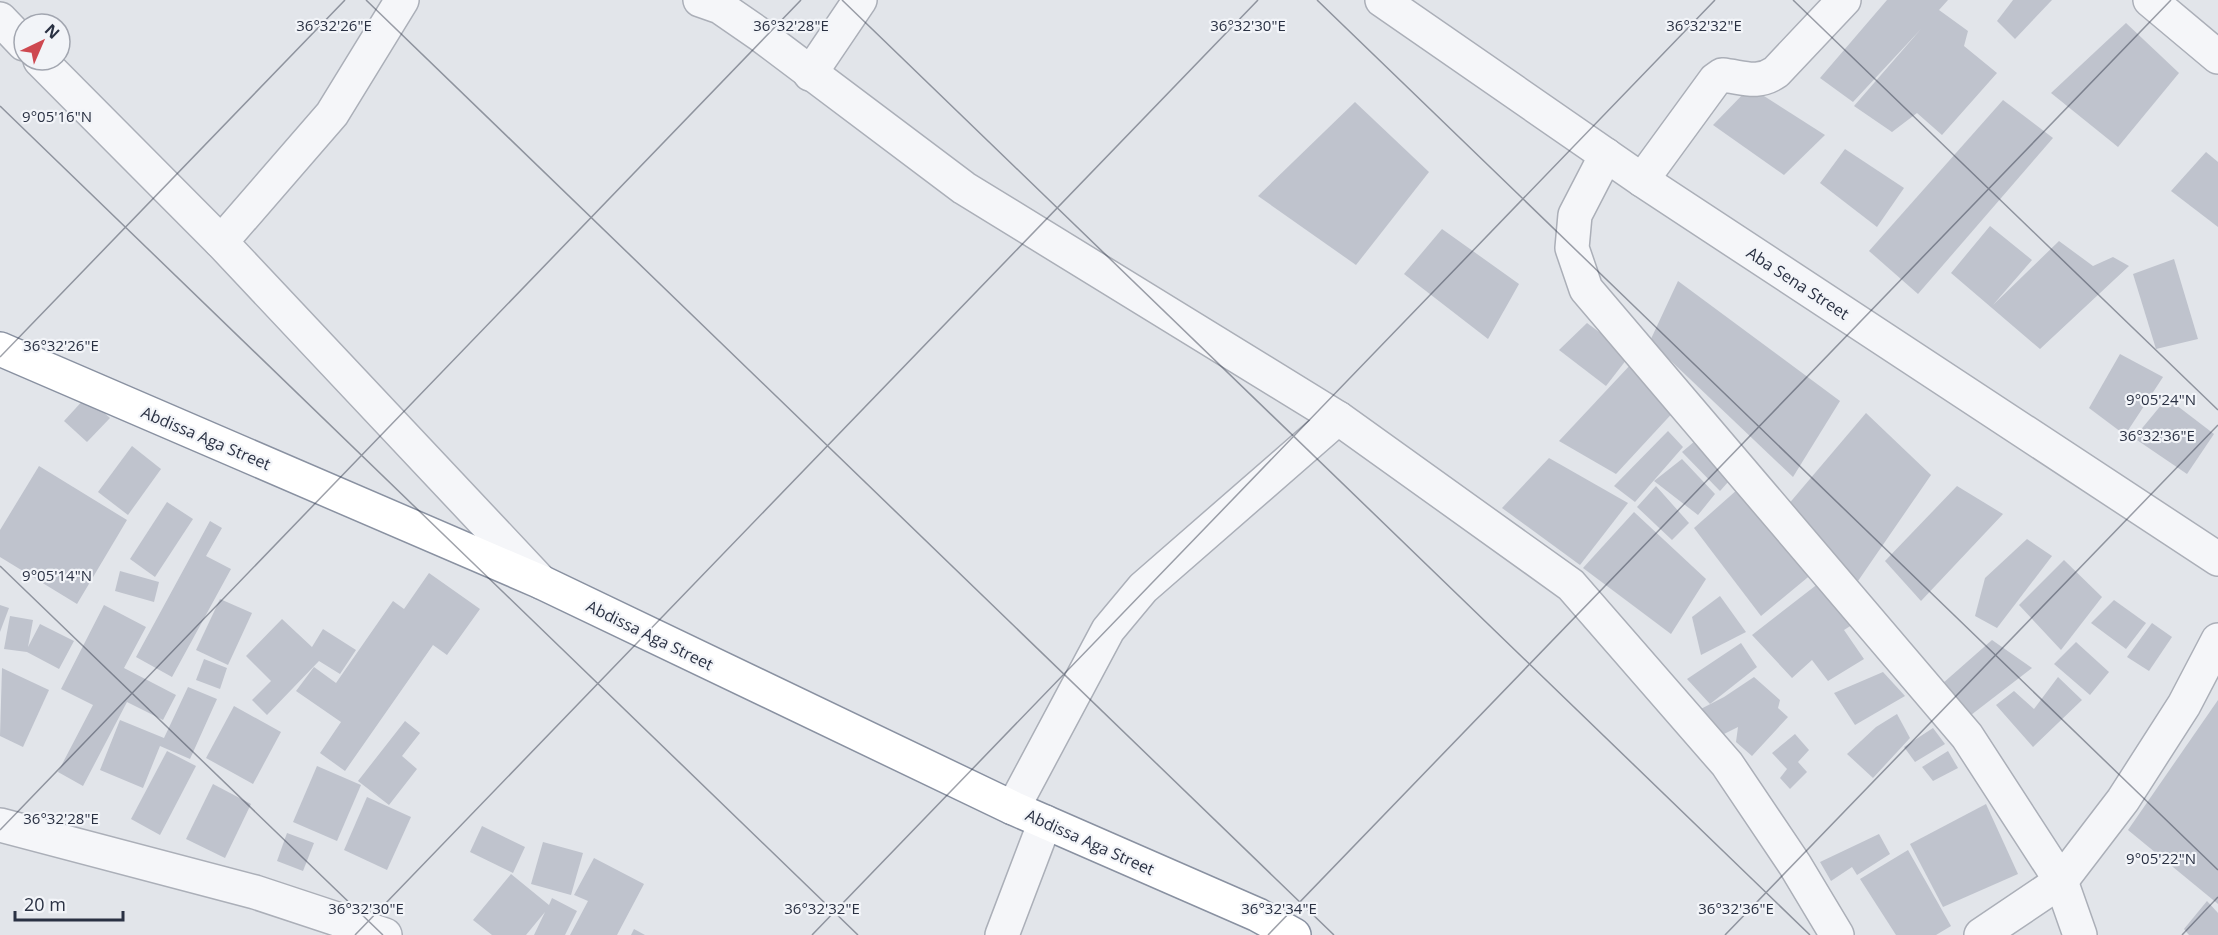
<svg xmlns="http://www.w3.org/2000/svg" width="2218" height="935" font-family="'Open Sans',sans-serif">
	<style>
		.building { fill: #bfc3cd }
		.lines { fill: none; stroke-linecap: round; stroke-linejoin: round }
		.minor-casing { stroke: #abafb8; stroke-width: 36 }
		.tertiary-casing { stroke: #abafb8; stroke-width: 36 }
		.trunk-casing { stroke: #8991a1; stroke-width: 36 }
		.minor { stroke: #f5f6f9; stroke-width: 33 }
		.tertiary { stroke: #f5f6f9; stroke-width: 33 }
		.trunk { stroke: #fff; stroke-width: 33 }
		.ticks { fill: none; stroke: #2a3143; stroke-width: 1.5; stroke-opacity: 0.45 }
		.labels { text-anchor: middle; stroke-width: 4.5; stroke-linejoin: round; paint-order: stroke }
		.street-label { font-size: 16px; fill: #2a3143; stroke: #f2f4f8 }
		.ticks-label { font-size: 15px; text-anchor: middle; fill: #2a3143; stroke: #f2f4f8; stroke-width: 4.5; stroke-linejoin: round; paint-order: stroke }
	</style>
	<rect width="100%" height="100%" fill="#e2e5ea"/>
	<g class="building">
		<polygon points="1887,0 1948,0 1939,10 1968,31 1964,46 1997,73 1942,135 1917,113 1892,132 1854,106 1921,29 1853,102 1820,78"/>
		<polygon points="2013,0 2052,0 2015,39 1997,21"/>
		<polygon points="2126,23 2179,73 2118,147 2051,93"/>
		<polygon points="1750,87 1825,135 1784,175 1713,125"/>
		<polygon points="2003,100 2053,138 1918,294 1869,251"/>
		<polygon points="1355,102 1429,172 1356,265 1258,196"/>
		<polygon points="1845,149 1904,188 1877,227 1820,183"/>
		<polygon points="2206,152 2218,162 2218,227 2171,191"/>
		<polygon points="1990,226 2032,260 1993,305 2059,241 2093,266 2113,257 2129,266 2040,349 1951,273"/>
		<polygon points="1442,229 1519,284 1488,339 1404,274"/>
		<polygon points="2174,259 2198,339 2156,349 2133,274"/>
		<polygon points="1678,281 1840,401 1793,477 1650,341"/>
		<polygon points="1587,323 1630,355 1606,386 1559,350"/>
		<polygon points="2120,354 2163,377 2125,435 2089,408"/>
		<polygon points="1633,362 1678,407 1616,474 1559,441"/>
		<polygon points="86,397 110,418 87,442 64,421"/>
		<polygon points="2167,398 2214,434 2187,474 2134,438"/>
		<polygon points="1866,413 1931,475 1858,581 1787,506"/>
		<polygon points="1668,431 1683,447 1635,502 1614,486"/>
		<polygon points="1702,435 1737,472 1720,491 1682,452"/>
		<polygon points="132,446 161,469 128,515 98,492"/>
		<polygon points="1549,458 1628,503 1580,565 1502,508"/>
		<polygon points="1682,459 1715,494 1698,515 1654,481"/>
		<polygon points="39,466 127,520 77,604 0,557 0,530"/>
		<polygon points="1656,486 1689,523 1672,540 1637,507"/>
		<polygon points="1957,486 2003,514 1921,601 1885,561"/>
		<polygon points="1738,489 1813,573 1761,616 1694,528"/>
		<polygon points="167,502 193,519 155,577 130,559"/>
		<polygon points="1634,512 1706,579 1671,634 1583,568"/>
		<polygon points="210,521 222,528 206,556 231,569 172,677 136,657"/>
		<polygon points="2027,539 2052,556 1997,628 1975,616 1985,578"/>
		<polygon points="2064,560 2102,597 2061,650 2019,605"/>
		<polygon points="120,571 159,582 154,602 115,591"/>
		<polygon points="429,573 480,609 447,655 433,645 345,771 320,753 341,722 296,691 314,667 336,683 393,601 404,609"/>
		<polygon points="1819,583 1855,623 1844,630 1864,659 1828,681 1812,660 1792,678 1752,635"/>
		<polygon points="1720,596 1746,632 1701,655 1692,617"/>
		<polygon points="220,599 252,613 228,665 196,650"/>
		<polygon points="2114,600 2146,623 2126,649 2091,623"/>
		<polygon points="0,605 9,608 0,632"/>
		<polygon points="104,605 146,627 124,668 176,695 163,720 127,702 83,786 58,772 93,705 61,689"/>
		<polygon points="10,616 33,620 28,647 40,624 74,641 59,669 27,652 4,649"/>
		<polygon points="282,619 312,647 323,629 356,650 340,674 319,661 267,715 252,700 271,681 246,656"/>
		<polygon points="2152,623 2172,637 2149,671 2127,657"/>
		<polygon points="1992,640 2032,668 1971,715 1942,684"/>
		<polygon points="2076,642 2109,672 2090,695 2054,664"/>
		<polygon points="1741,643 1757,667 1710,704 1687,679"/>
		<polygon points="204,659 227,668 220,689 196,680"/>
		<polygon points="2,668 49,690 23,747 0,736"/>
		<polygon points="1883,672 1905,696 1855,725 1834,693"/>
		<polygon points="1754,677 1780,700 1778,708 1788,717 1752,756 1736,742 1738,727 1718,737 1693,713 1724,697"/>
		<polygon points="2058,677 2082,700 2033,747 1996,705 2014,691 2034,709"/>
		<polygon points="188,687 217,699 190,759 160,746 143,788 100,770 120,720 164,738"/>
		<polygon points="2218,700 2218,904 2128,830"/>
		<polygon points="234,706 281,732 253,784 206,758"/>
		<polygon points="1897,714 1910,738 1873,778 1847,754 1876,727"/>
		<polygon points="405,721 420,733 402,756 417,769 389,805 358,781"/>
		<polygon points="1933,728 1945,744 1915,762 1904,747"/>
		<polygon points="1795,734 1809,750 1798,762 1807,772 1790,789 1780,778 1787,769 1772,753"/>
		<polygon points="167,751 196,766 160,835 131,819"/>
		<polygon points="1948,751 1958,768 1933,781 1922,767"/>
		<polygon points="317,766 361,785 337,841 293,822"/>
		<polygon points="213,784 251,804 225,858 186,839"/>
		<polygon points="367,797 411,817 387,870 344,850"/>
		<polygon points="1986,804 2018,874 1943,907 1910,844"/>
		<polygon points="482,826 525,847 513,873 470,852"/>
		<polygon points="287,833 314,843 303,871 277,861"/>
		<polygon points="1879,834 1890,854 1857,875 1852,867 1831,881 1820,862"/>
		<polygon points="543,842 583,853 571,895 531,884"/>
		<polygon points="1908,850 1951,926 1936,935 1896,935 1860,879"/>
		<polygon points="594,858 644,884 617,935 570,935 588,901 574,895"/>
		<polygon points="511,874 549,905 552,898 577,911 565,935 534,935 545,912 526,935 492,935 473,920"/>
		<polygon points="2207,901 2218,913 2218,935 2189,935 2184,929"/>
		<polygon points="634,929 645,935 631,935"/>
	</g>
	<g class="lines">
		<defs>
			<g id="minor">
				<polyline points="700,0 720,7 762,36 964,188 1338,418 1571,585 1727,764 1795,865 1837,935"/>
				<polyline points="2150,0 2218,57"/>
				<polyline points="810,74 860,0"/>
				<polyline points="1606,155 1575,215 1572,248 1586,289 1967,736 2061,881 2080,935"/>
				<path d="M1642 180 1715 80 1722 75C1743 77 1757 85 1776 72L1844 0"/>
				<polyline points="221,242 332,114 402,0"/>
				<polyline points="1013,808 1108,630 1143,588 1338,418"/>
				<polyline points="0,825 255,892 385,935"/>
				<polyline points="1002,935 1045,822"/>
				<polyline points="1981,935 2061,881 2123,800 2184,705 2218,640"/>
			</g>
			<g id="tertiary">
				<polyline points="1382,0 1642,180 2218,559"/>
				<polyline points="0,19 24,44"/>
				<polyline points="40,60 221,242 541,582"/>
			</g>
			<polyline id="trunk" points="0,349 541,582 1013,808 1258,915 1294,935"/>
		</defs>
		<use href="#minor" class="minor-casing"/>
		<use href="#tertiary" class="tertiary-casing"/>
		<use href="#trunk" class="trunk-casing"/>
		<use href="#minor" class="minor"/>
		<use href="#tertiary" class="tertiary"/>
		<use href="#trunk" class="trunk"/>
	</g>
	<path class="ticks" d="M366 0 1334 935M842 0 1810 935M1317 0 2218 870M1793 0 2218 410M0 106 858 935M0 357 345 0M0 566 383 935M0 830 801 0M355 935 1258 0M812 935 1715 0M1268 935 2171 0M1725 935 2218 425M2182 935 2218 897"/>
	<g class="labels">
		<g class="street-label">
			<text transform="translate(1798 283) rotate(33)" y="6">Aba Sena Street</text>
			<text transform="translate(206 438) rotate(23)" y="6">Abdissa Aga Street</text>
			<text transform="translate(650 635) rotate(26)" y="6">Abdissa Aga Street</text>
			<text transform="translate(1090 842) rotate(24)" y="6">Abdissa Aga Street</text>
		</g>
	</g>
	<g class="ticks-label">
		<text x="334" y="31">36°32'26"E</text>
		<text x="791" y="31">36°32'28"E</text>
		<text x="1248" y="31">36°32'30"E</text>
		<text x="1704" y="31">36°32'32"E</text>
		<text x="57" y="122">9°05'16"N</text>
		<text x="61" y="351">36°32'26"E</text>
		<text x="2161" y="405">9°05'24"N</text>
		<text x="2157" y="441">36°32'36"E</text>
		<text x="57" y="581">9°05'14"N</text>
		<text x="61" y="824">36°32'28"E</text>
		<text x="2161" y="864">9°05'22"N</text>
		<text x="366" y="914">36°32'30"E</text>
		<text x="822" y="914">36°32'32"E</text>
		<text x="1279" y="914">36°32'34"E</text>
		<text x="1736" y="914">36°32'36"E</text>
	</g>
	<g transform="translate(42 42) rotate(44)"><circle r="28" fill="#f2f4f8" stroke="#a2a6b0" stroke-width="1.5"/>
	<path d="M0-4.5L10 22L0 15L-10 22Z" fill="#ce4850"/>
	<text y="-9" font-size="16" font-weight="bold" text-anchor="middle" fill="#2a3143">N</text>
	</g>
	<path d="M15 911v9h108v-9" fill="none" stroke="#2a3143" stroke-width="3"/>
	<text x="24" y="911" font-size="18" fill="#2a3143" stroke="#f2f4f8" stroke-width="4.5" paint-order="stroke">20 m</text>
</svg>
